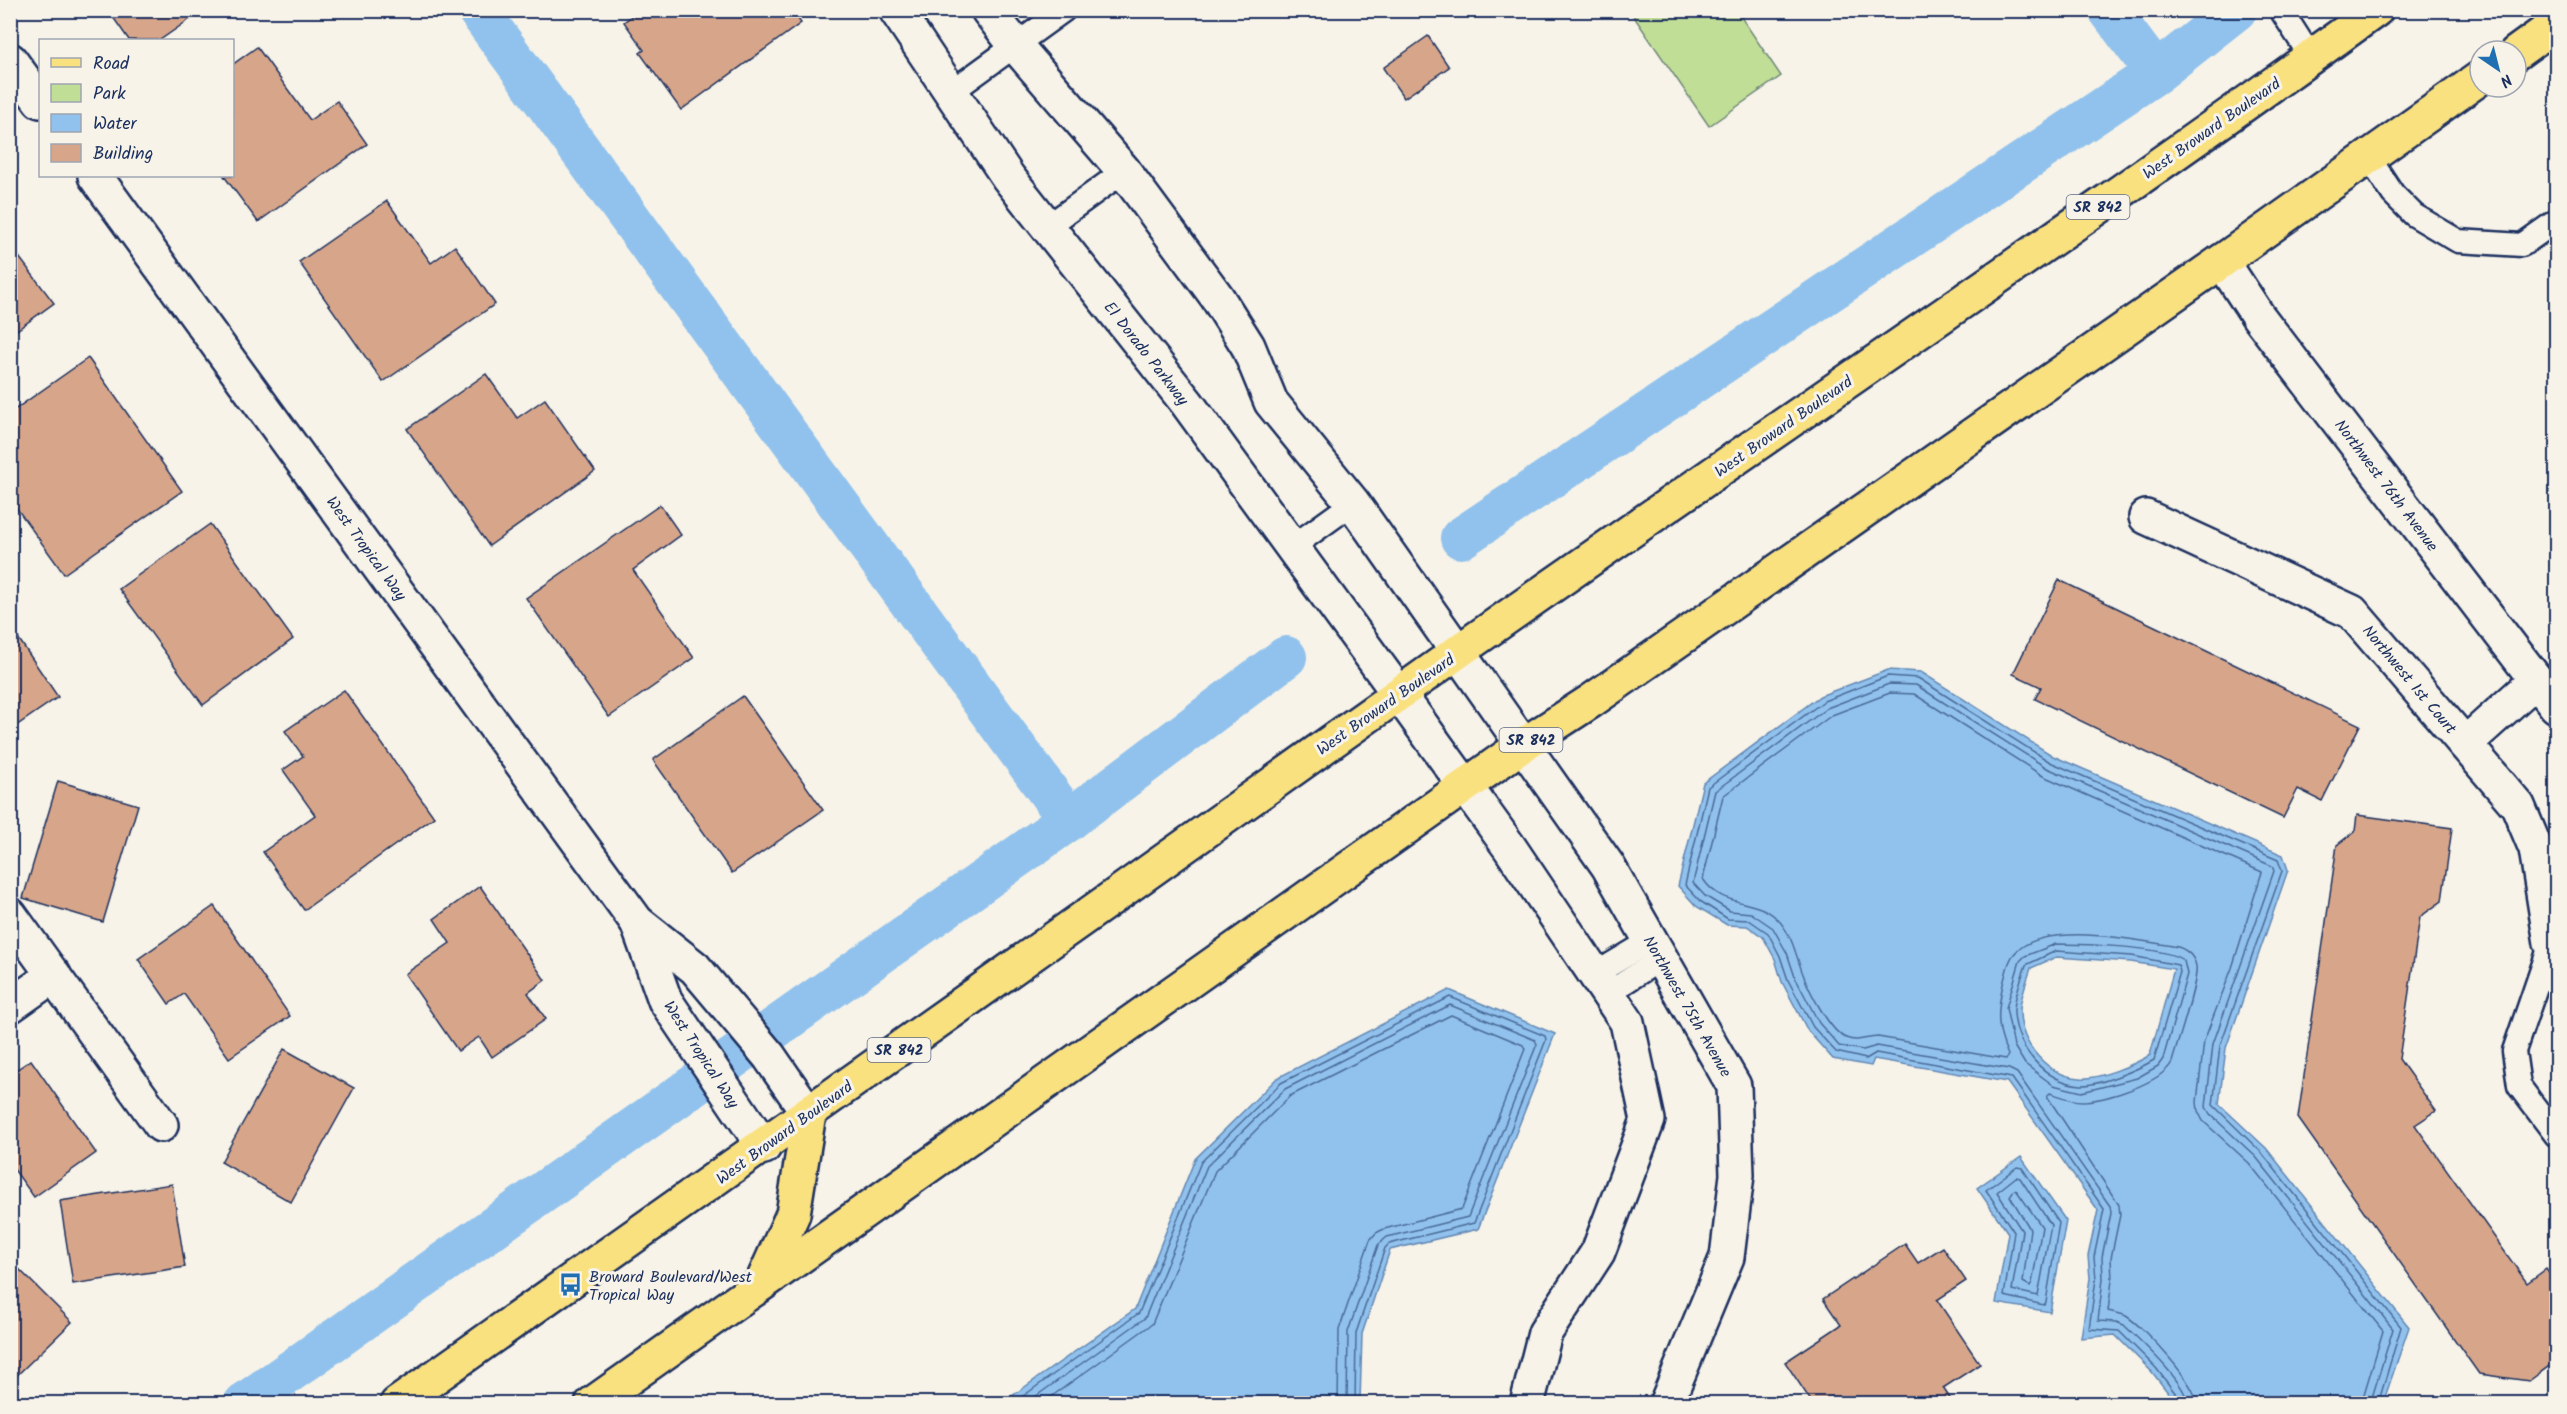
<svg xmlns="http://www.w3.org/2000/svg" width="2567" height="1414" font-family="Kalam,sans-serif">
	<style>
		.green { fill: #c0de95; stroke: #6e867a; stroke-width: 1.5 }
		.water { fill: #91c2ed; stroke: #6287b4; stroke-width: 1.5; fill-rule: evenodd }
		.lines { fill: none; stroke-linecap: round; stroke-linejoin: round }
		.shore { stroke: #4a6a97; stroke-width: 1.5 }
		.canal { stroke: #91c2ed; stroke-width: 42 }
		.building { fill: #d7a68a; stroke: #1b2f5e; stroke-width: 1.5 }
		.service-casing { stroke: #1b2f5e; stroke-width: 27 }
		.minor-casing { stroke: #1b2f5e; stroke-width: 38 }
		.primary-casing { stroke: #1b2f5e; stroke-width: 38 }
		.service { stroke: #f7f3e8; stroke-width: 22 }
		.minor { stroke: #f7f3e8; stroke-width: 33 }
		.primary { stroke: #fae180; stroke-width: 33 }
		.labels { text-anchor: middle; stroke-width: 6; stroke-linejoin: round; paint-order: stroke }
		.shield { fill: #f7f3e8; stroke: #5d6a87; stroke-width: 1.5 }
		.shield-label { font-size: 15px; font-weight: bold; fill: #1b2f5e }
		.street-label { font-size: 16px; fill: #1b2f5e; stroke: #f7f3e8 }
		.poi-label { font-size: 16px; fill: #1b2f5e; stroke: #f7f3e8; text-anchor: start }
	</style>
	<rect width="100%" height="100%" fill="#f7f3e8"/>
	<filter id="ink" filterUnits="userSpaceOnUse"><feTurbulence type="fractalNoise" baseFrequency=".0167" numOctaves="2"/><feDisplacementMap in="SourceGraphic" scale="12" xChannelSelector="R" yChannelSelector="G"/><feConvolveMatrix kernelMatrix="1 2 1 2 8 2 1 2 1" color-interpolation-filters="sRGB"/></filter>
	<g filter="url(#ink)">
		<polygon class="green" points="1630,11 1737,11 1781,76 1709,126"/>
		<g class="water">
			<path d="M1888 670 1921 672 2053 756 2283 855 2288 870 2226 1048 2219 1104 2266 1148 2409 1327 2383 1403H2176L2152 1372 2115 1335 2081 1338 2090 1278 2088 1256 2098 1210 2007 1082 1874 1059 1871 1066 1833 1059 1808 1031 1782 982 1775 959 1763 937 1747 926 1727 925 1696 906 1678 886 1703 783 1820 696ZM2056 957 2131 962 2174 969 2150 1055C2136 1064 2097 1080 2080 1078 2048 1076 2021 1045 2020 1013 2019 1000 2027 981 2031 968Z"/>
			<polygon points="1449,990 1555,1034 1478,1229 1390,1250 1362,1334 1360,1403 1002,1403 1135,1309 1195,1159 1277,1078"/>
			<polygon points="2021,1157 2066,1221 2050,1312 1996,1303 2008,1233 1977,1188"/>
		</g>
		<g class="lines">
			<g class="shore">
				<path d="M2056 944C2080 944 2168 946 2184 961L2187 974 2163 1059 2158 1066 2137 1078 2082 1092 2053 1085 2025 1064 2014 1046 2006 1008 2020 961 2025 956Z"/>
				<path d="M2056 951 2132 956 2178 965 2180 972 2154 1060C2139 1069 2098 1086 2081 1085 2044 1082 2017 1048 2014 1014 2013 1003 2022 976 2026 965Z"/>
				<polygon points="2017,1167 2022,1168 2059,1223 2046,1302 2044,1305 2004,1296 2014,1232 1986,1190"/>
				<polygon points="2016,1177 2020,1178 2051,1225 2038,1296 2012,1290 2022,1231 1997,1192"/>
				<polygon points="2014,1190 2017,1191 2042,1227 2032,1283 2030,1286 2023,1282 2030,1229 2010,1196"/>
				<polyline points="1012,1404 1139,1313 1201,1162 1281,1083 1450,997 1545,1036 1546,1040 1474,1223 1389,1244 1385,1248 1356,1333 1355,1404"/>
				<polyline points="1025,1404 1145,1318 1207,1166 1285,1089 1450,1005 1535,1040 1537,1044 1468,1217 1387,1237 1378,1245 1348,1332 1347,1404"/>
				<polyline points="1041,1404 1152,1324 1215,1171 1290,1096 1451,1015 1523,1045 1525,1049 1462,1209 1384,1229 1376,1233 1370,1240 1339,1330 1338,1404"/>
				<polyline points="2180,1404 2179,1398 2156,1368 2119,1331 2089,1329 2096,1279 2094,1257 2104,1209 2012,1078 1876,1053 1866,1059 1836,1052 1813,1027 1788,980 1780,956 1768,933 1749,920 1728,919 1700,901 1685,885 1708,787 1824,701 1888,676 1918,678 2050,762 2278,860 2282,871 2220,1046 2213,1105 2261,1152 2401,1327 2378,1404"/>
				<path d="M2188 1404C2186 1382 2140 1341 2124 1325L2116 1322 2098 1321 2103 1279 2102 1257 2111 1213 2110 1206 2017 1073 2009 1069 1877 1046 1863 1050 1839 1046 1819 1023 1795 977 1787 953 1773 928 1751 913 1730 911 1705 896 1693 883 1715 791 1827 708 1889 684 1916 685 2047 768 2272 866 2274 871 2213 1044 2206 1107 2210 1114 2256 1157 2393 1329 2370 1404"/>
				<path d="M2197 1404C2196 1383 2144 1327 2126 1316 2120 1313 2114 1313 2108 1311L2112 1280 2111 1258 2120 1215 2119 1205 2047 1096 2050 1093C2060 1096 2072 1101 2082 1101 2104 1101 2162 1083 2172 1062 2177 1044 2199 980 2196 966 2194 956 2187 950 2178 947 2139 940 2042 920 2014 954 2007 962 2006 975 2003 984 1997 1011 1996 1029 2008 1055L2006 1059 1878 1037C1866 1037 1858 1043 1846 1038 1830 1032 1809 990 1803 974 1796 956 1793 938 1781 923 1759 895 1724 911 1703 879L1723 796 1832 715 1890 693 1914 694 2043 776 2262 872 2232 968 2204 1041 2197 1102 2198 1111 2203 1121 2249 1163 2383 1331 2361 1404"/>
			</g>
			<g class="canal">
				<polyline points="478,10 1069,820"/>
				<polyline points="2109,10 2156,73"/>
				<polyline points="1461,538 2156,73 2236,10"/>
				<polyline points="244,1404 1069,820 1286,657"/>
			</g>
		</g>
		<g class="building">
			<polygon points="108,10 203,10 160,40 129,40"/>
			<polygon points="792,10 801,23 681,110 640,53 644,50 624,22 639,10"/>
			<polygon points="1428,36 1449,67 1404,98 1383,68"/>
			<polygon points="257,47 310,120 337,101 367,144 258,222 224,176 232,176 232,65"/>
			<polygon points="387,201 431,263 455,246 495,304 383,382 299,262"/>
			<polygon points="10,245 54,303 10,335"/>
			<polygon points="88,358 182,491 64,574 10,499 10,413"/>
			<polygon points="486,374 517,418 545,399 595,471 489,546 407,429"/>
			<polygon points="660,505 681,535 633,570 694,658 609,717 526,598"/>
			<polygon points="210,524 293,639 203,705 119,589"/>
			<polygon points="2059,580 2360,725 2322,801 2298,789 2283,818 2035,699 2041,687 2013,674"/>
			<polygon points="12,629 58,697 10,730 10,630"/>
			<polygon points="344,690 434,817 304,910 263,852 315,815 283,770 303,756 285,731"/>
			<polygon points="743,696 823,810 732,873 653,760"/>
			<polygon points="58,781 138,805 103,922 23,898"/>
			<polygon points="2357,815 2452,828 2442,901 2420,917 2399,1059 2436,1111 2415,1125 2527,1283 2546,1269 2556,1283 2556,1361 2529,1381 2479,1374 2298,1118 2337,845 2355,831"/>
			<polygon points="480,886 545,980 528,993 546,1019 492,1057 479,1037 458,1051 405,974 450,943 434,919"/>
			<polygon points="214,906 290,1016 229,1058 184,994 169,1004 138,959"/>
			<polygon points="284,1049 354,1088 291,1202 221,1162"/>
			<polygon points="31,1060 96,1153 34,1197 10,1164 10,1074"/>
			<polygon points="172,1184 185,1267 73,1284 60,1201"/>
			<polygon points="1905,1244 1918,1263 1943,1247 1966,1281 1937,1300 1980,1364 1943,1388 1954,1404 1813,1404 1785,1362 1841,1325 1823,1299"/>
			<polygon points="13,1263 72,1322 10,1382 10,1266"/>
		</g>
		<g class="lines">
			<defs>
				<g id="service">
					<polyline points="2281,10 2311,57"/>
					<polyline points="951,92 1064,10"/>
					<polyline points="2368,156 2393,194 2414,215 2458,241 2522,245 2556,221"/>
					<polyline points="1047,227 1124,171"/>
					<polyline points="1292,547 1353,503"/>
					<polyline points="2551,943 2514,1051 2519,1086 2556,1135"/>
					<polyline points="1595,974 1650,941"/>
					<polyline points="1608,993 1661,959"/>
				</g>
				<g id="minor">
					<polyline points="896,10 1008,177 1187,403 1399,694 1510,848 1627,1022 1648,1120 1598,1252 1545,1333 1527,1404"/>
					<polyline points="988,10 1016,46 1124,171 1217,297 1248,346 1271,402 1353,503 1608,866 1734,1086 1737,1175 1727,1257 1666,1404"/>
					<polyline points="10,60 40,101"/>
					<polyline points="95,176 637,922 695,968 769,1056 809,1114"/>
					<polyline points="2222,261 2258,316 2556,706"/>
					<polyline points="2146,517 2352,612 2518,806 2536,849 2551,943 2556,947"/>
					<polyline points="2465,744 2536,680"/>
					<polyline points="10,915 161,1125"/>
					<polyline points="637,922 665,1000 764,1147"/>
					<polyline points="10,1006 54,975"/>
				</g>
				<g id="primary">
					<polyline points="2516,53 2556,24"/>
					<polyline points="762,1283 793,1214 809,1114"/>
					<path d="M397 1404C753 1155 1105 902 1459 651 1764 436 2074 229 2376 10"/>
					<polyline points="592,1404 1523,745 1591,701 2222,261 2480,78"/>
				</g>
			</defs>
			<use href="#service" class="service-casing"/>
			<use href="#minor" class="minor-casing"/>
			<use href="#primary" class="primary-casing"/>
			<use href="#service" class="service"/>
			<use href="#minor" class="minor"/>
			<use href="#primary" class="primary"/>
		</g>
	</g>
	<defs>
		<symbol id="bus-bare" viewBox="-9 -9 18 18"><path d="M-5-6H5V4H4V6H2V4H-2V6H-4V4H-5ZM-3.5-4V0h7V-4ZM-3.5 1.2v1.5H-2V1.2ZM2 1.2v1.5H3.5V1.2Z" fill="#1f6fb2" stroke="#f7f3e8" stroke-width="2.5" paint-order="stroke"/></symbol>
	</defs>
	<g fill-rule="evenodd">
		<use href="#bus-bare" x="554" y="1268" width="33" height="33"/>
	</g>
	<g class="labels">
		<g class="shield">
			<rect x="2066.5" y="195" width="63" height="24" rx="4.5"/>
			<rect x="1499.5" y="728" width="63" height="24" rx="4.5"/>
			<rect x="867.5" y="1038" width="63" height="24" rx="4.5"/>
		</g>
		<g class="shield-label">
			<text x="2098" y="212">SR 842</text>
			<text x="1531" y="745">SR 842</text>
			<text x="899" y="1055">SR 842</text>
		</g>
		<g class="street-label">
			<text transform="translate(2211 128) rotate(-35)" y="6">West Broward Boulevard</text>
			<text transform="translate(1147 353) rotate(52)" y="6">El Dorado Parkway</text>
			<text transform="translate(1783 426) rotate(-35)" y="6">West Broward Boulevard</text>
			<text transform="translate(2387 485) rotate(53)" y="6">Northwest 76th Avenue</text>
			<text transform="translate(367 548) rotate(54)" y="6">West Tropical Way</text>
			<text transform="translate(2410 679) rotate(50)" y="6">Northwest 1st Court</text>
			<text transform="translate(1385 704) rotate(-35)" y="6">West Broward Boulevard</text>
			<text transform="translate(1688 1006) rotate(60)" y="6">Northwest 75th Avenue</text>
			<text transform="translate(702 1054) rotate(57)" y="6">West Tropical Way</text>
			<text transform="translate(784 1132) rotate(-36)" y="6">West Broward Boulevard</text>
		</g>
		<g class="poi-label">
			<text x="589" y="1282">Broward Boulevard/West<tspan x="589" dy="18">Tropical Way</tspan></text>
		</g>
	</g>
	<rect width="2567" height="1414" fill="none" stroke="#f7f3e8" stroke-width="36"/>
	<rect x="18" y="18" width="2531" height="1378" fill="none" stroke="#1b2f5e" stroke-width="2" filter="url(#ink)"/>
	<rect x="39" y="39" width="195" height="138" fill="#f7f3e8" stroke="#9fa5b1" stroke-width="1.5"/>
	<rect x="51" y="58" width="30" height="9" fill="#fae180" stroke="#9fa5b1" stroke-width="1.5"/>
	<text x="93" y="69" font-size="18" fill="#1b2f5e">Road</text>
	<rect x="51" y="84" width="30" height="18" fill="#c0de95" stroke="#9fa5b1" stroke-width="1.5"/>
	<text x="93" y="99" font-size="18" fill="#1b2f5e">Park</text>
	<rect x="51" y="114" width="30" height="18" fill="#91c2ed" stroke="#9fa5b1" stroke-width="1.5"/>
	<text x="93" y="129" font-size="18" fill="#1b2f5e">Water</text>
	<rect x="51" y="144" width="30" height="18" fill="#d7a68a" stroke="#9fa5b1" stroke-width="1.5"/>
	<text x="93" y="159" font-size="18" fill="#1b2f5e">Building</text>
	<g transform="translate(2498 69) rotate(145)"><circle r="28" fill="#f7f3e8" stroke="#9fa5b1" stroke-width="1.5"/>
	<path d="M0-4.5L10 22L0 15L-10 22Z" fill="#1f6fb2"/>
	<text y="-9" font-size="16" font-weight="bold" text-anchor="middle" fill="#1b2f5e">N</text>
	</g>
</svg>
